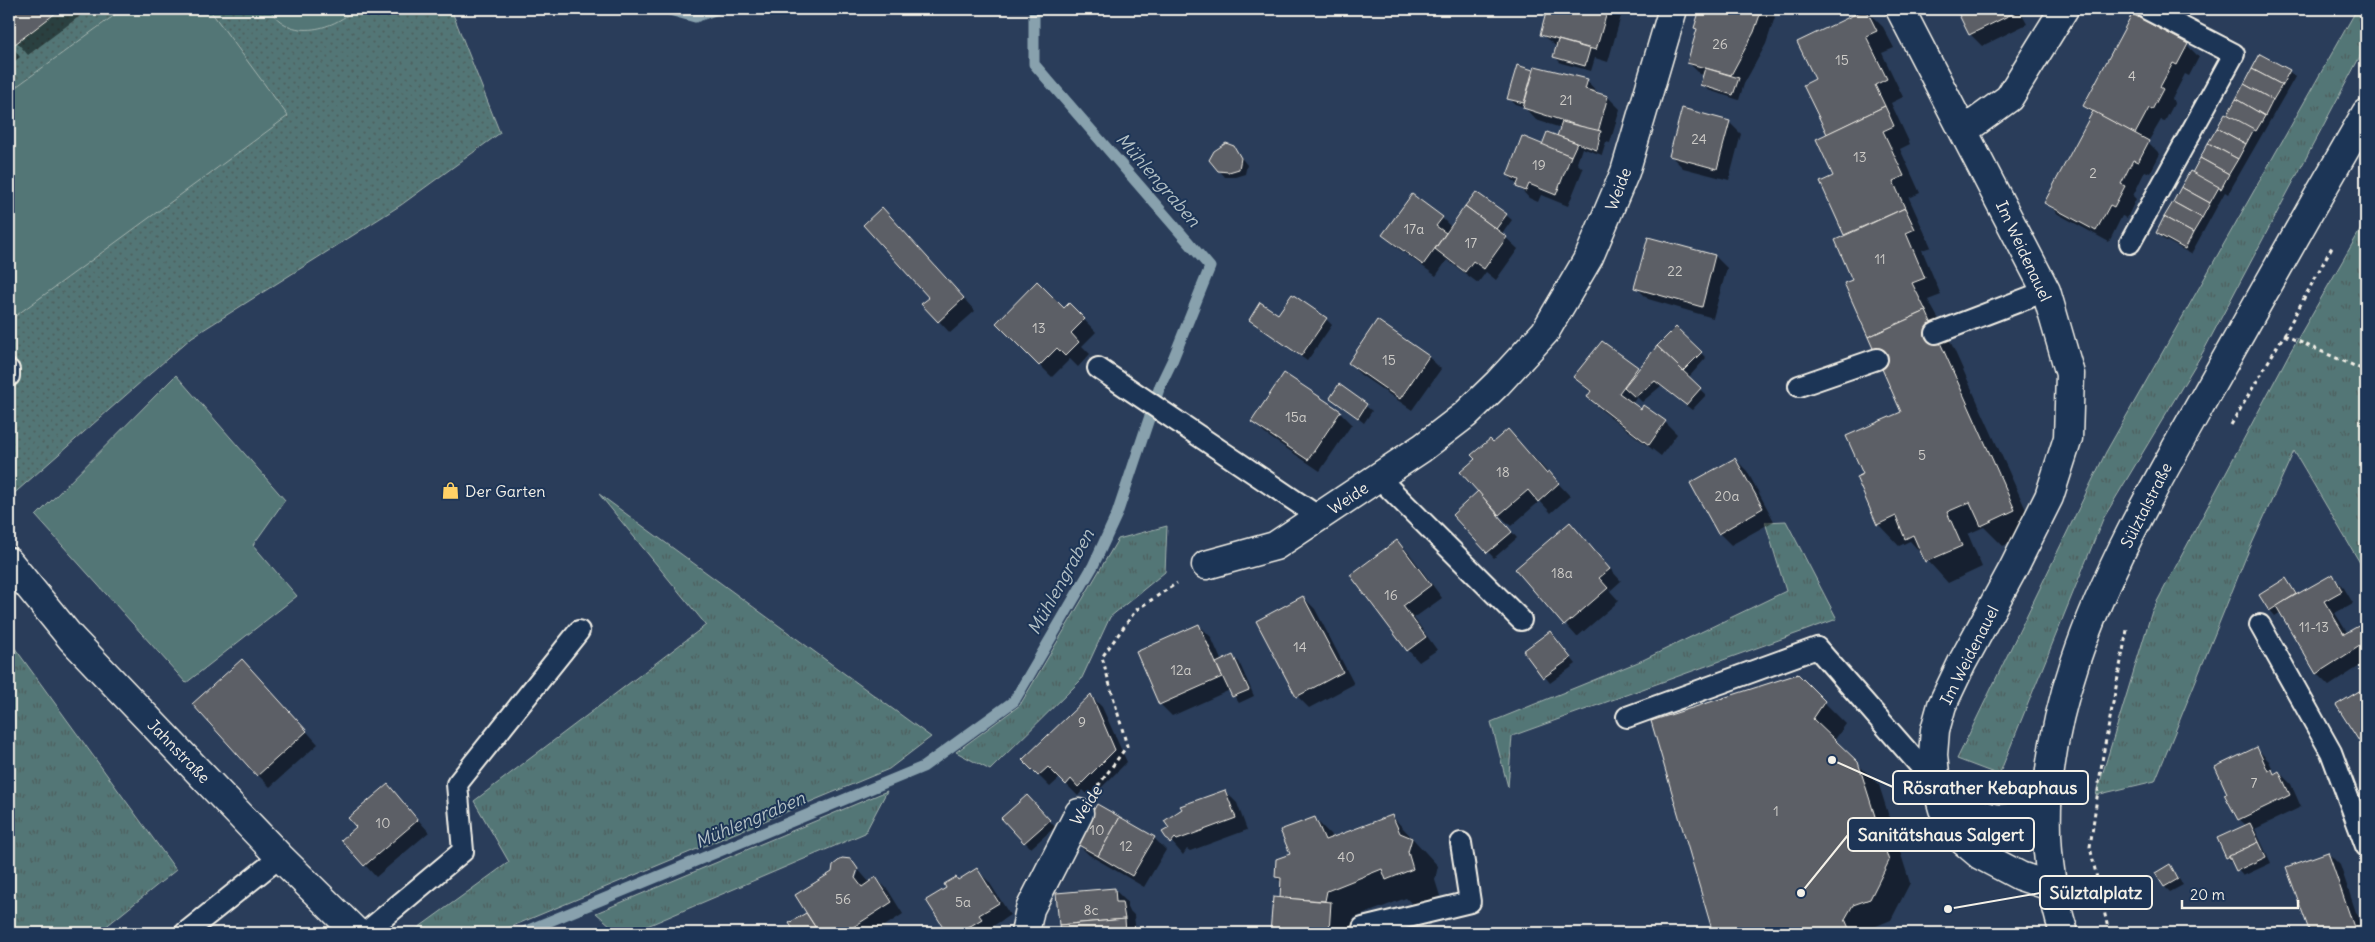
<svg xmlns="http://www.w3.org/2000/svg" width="2375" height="942" font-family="Delius,sans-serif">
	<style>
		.grass { fill: url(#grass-tufts); stroke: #a4b4af }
		.park { fill: url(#park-dots); stroke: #a4b4af }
		.garden { fill: #537676; stroke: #a4b4af }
		.shadow { fill: #0007; fill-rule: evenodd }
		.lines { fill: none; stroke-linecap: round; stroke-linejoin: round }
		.stream { stroke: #88a1ad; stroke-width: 11 }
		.building { fill: #5c5e66; stroke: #f4f1e8 }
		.service-casing { stroke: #f4f1e8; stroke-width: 24 }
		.minor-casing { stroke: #f4f1e8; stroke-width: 31 }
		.secondary-casing { stroke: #f4f1e8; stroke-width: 31 }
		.path { stroke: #f4f1e8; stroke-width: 3; stroke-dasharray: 4 4; stroke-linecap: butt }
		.service { stroke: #1d3557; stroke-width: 20 }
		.minor { stroke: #1d3557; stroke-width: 28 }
		.secondary { stroke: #1d3557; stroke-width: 28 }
		.labels { text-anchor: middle; stroke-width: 4; stroke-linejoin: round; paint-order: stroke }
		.number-label { font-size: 14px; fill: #ceccc8 }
		.street-label { font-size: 16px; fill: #f4f1e8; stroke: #1d3557 }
		.poi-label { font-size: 16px; fill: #f4f1e8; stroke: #1d3557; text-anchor: start }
		.water-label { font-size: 18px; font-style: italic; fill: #b5c2c6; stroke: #1d3557 }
		.leader { fill: none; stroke: #f4f1e8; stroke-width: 2 }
		.callout-dot { fill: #f4f1e8; stroke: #1d3557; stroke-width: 2 }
		.callout { fill: #1d3557; stroke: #f4f1e8; stroke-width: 2 }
		.callout-label { font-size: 18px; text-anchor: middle; font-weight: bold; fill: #f4f1e8 }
	</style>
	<defs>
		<pattern id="grass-tufts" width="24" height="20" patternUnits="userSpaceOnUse" patternTransform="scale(1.25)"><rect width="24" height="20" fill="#537676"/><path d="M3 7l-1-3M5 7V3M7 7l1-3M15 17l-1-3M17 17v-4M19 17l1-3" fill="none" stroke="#4e5f5e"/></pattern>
		<pattern id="park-dots" width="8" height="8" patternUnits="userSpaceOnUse" patternTransform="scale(1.25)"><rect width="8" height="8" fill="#537676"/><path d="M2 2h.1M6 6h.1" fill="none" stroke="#4e5f5e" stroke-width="1.8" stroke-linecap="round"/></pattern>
	</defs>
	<rect width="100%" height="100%" fill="#2a3d5a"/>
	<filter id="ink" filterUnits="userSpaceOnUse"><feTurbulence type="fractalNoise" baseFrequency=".02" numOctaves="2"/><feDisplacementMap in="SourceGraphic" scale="10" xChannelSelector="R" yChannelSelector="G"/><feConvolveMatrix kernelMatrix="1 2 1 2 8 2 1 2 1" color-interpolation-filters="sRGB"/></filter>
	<g filter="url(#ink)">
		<g class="grass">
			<polygon points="2357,9 2366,9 2366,45 2203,352 2103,519 1999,775 1957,759 2106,452"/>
			<polygon points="2366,220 2366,573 2294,451 2246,557 2155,781 2096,795 2152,611 2289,354"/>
			<polygon points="599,494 931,737 889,769 496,933 411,933 509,862 474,801 706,625"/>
			<polygon points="1786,521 1837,619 1512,736 1508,787 1491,722 1643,660 1786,591 1765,522"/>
			<polygon points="1167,526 1165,572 1110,617 1081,680 990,770 956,752 1020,705 1118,539"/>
			<polygon points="9,640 176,870 98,933 9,933"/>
			<polygon points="887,791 865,833 631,933 619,933 596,913"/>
		</g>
		<polygon class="park" points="9,9 451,9 500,133 401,205 192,337 9,498"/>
		<g class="garden">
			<polygon points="123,9 209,9 288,116 10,320 9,92"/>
			<path d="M269 9H355C331 31 290 41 269 9Z"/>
			<polygon points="176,375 285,500 253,545 297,596 186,683 36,516"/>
		</g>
		<g class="shadow">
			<polygon points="15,9 89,9 28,55 9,33 9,13"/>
			<polygon points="1324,9 1334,9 1333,12"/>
			<polygon points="1549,9 1623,9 1608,62 1595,58 1591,71 1561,63 1555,57 1557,47 1542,35"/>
			<polygon points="1702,9 1767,9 1775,17 1766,44 1744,84 1739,100 1708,90 1702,84 1704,75 1700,74 1688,62 1698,30 1695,28"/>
			<polygon points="1957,9 2019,9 2027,24 1982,46 1970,34"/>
			<polygon points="1866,10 1883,27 1894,48 1882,53 1903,97 1891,103 1910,144 1900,149 1920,193 1909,198 1931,247 1922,250 1941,295 1928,300 1947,334 2036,532 2003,546 1984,527 1968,534 1982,567 1948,583 1910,541 1899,546 1878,524 1865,474 1903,412 1853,280 1846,236 1822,183 1834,177 1829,135 1817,80"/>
			<polygon points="9,42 20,57 9,66"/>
			<polygon points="2187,45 2199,57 2189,76 2185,74 2172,99 2175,102 2165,121 2161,120 2148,142 2160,154 2150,173 2145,171 2133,196 2136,199 2127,218 2122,216 2109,242 2058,214 2046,202 2093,114 2085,106"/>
			<polygon points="2261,55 2289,71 2295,77 2228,194 2225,192 2191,254 2163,239 2157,233"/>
			<polygon points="1533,72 1587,81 1599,94 1608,97 1620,109 1610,143 1606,142 1602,155 1582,148 1577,163 1583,169 1568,206 1541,195 1538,202 1529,198 1508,175 1557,138 1561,128 1536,120 1524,107 1515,104 1509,98"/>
			<polygon points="1729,122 1741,134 1729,180 1683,168 1671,156"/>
			<polygon points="1233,147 1247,165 1245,174 1235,177 1225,177 1219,170"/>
			<polygon points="1506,215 1512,220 1502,234 1518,249 1496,280 1486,272 1478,283 1447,260 1436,276 1396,247 1384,235 1442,218 1452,228"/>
			<polygon points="894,221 975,311 950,333 939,321 931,298"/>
			<polygon points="1649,238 1715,256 1727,268 1713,318 1648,299 1636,287"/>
			<polygon points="1070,305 1096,332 1082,346 1090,354 1078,367 1070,359 1052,377 997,323 1065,310"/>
			<polygon points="1278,316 1326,319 1332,325 1307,361 1250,320"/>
			<polygon points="1377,322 1429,357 1441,369 1412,410 1361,375 1349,363"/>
			<polygon points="1676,328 1706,358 1688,378 1706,395 1692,410 1661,386 1642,402 1637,397 1632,404 1665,422 1677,434 1661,456 1600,409 1588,397 1591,393 1574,377 1602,343 1639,369"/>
			<polygon points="1340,386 1372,411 1364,423 1332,398"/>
			<polygon points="1340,412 1352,424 1320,471 1265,434 1253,422"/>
			<polygon points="1508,430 1570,496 1551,513 1540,501 1511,526 1499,515 1498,516 1517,538 1494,558 1453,515 1479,492 1493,444"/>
			<polygon points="1735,459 1747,471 1774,521 1731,545 1719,533"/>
			<polygon points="1570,524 1621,581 1610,591 1619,601 1577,637 1517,569"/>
			<polygon points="1397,541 1409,553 1442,598 1414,618 1437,650 1419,662 1408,650 1352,575"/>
			<polygon points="2332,576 2344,588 2353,603 2335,613 2348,634 2362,625 2366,630 2366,662 2329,686 2317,674 2281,612 2275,616 2270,610 2286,580 2298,595"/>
			<polygon points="1303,597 1315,609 1354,684 1309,708 1297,696"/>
			<polygon points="1199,625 1211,637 1222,662 1233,657 1239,662 1254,696 1239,703 1230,690 1172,716 1160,704"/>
			<polygon points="1550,632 1576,664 1550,683 1525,651"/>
			<polygon points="254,673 318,744 270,787 258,775"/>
			<polygon points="1798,676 1846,724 1834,741 1879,785 1910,883 1891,920 1874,927 1870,933 1714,933 1702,888"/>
			<polygon points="2366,689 2366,750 2337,706"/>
			<polygon points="1091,696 1102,707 1127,762 1091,798 1083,790 1078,796 1060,778 1050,787 1038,775"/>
			<polygon points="2257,749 2269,761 2275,774 2279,772 2291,784 2301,807 2255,829 2271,863 2243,876 2227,857 2247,826 2239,819 2228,793"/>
			<polygon points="388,786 429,832 376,877 365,865 357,827"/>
			<polygon points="1225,791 1237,803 1247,830 1190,851 1187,849 1183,855 1164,833"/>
			<polygon points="1033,802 1055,827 1031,848 1025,842"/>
			<polygon points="1392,816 1438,866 1435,880 1440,896 1414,906 1406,898 1354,918 1353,925 1357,933 1272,933 1274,899 1281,899 1282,883 1276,877 1315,819 1334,838"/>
			<polygon points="1154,838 1166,850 1144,887 1089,855 1077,843"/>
			<polygon points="2328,853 2340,865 2363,933 2311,933 2287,868"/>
			<path d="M850 860 870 883 876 878 888 890 903 914 874 933H797L791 924 805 915 811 920ZM856 870H859L854 884 852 883Z"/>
			<polygon points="2170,866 2183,885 2170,892 2164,886"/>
			<polygon points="977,870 989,882 1010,915 990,928 993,931 990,933 948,933 928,901"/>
			<polygon points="1115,890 1127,902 1127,908 1134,915 1136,933 1061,933 1058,895"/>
		</g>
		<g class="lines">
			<g class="stream">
				<polyline points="666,9 695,17 717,9"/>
				<polyline points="521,933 923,767 1014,701 1093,566 1117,514 1160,386 1173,359 1210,267 1034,64 1034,9"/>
			</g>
		</g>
		<g class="building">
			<polygon points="13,9 61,9 15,44 9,35 9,12"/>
			<polygon points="1547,9 1608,9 1596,50 1540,35"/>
			<polygon points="1700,9 1762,9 1754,32 1731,75 1687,63 1697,29 1694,28"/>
			<polygon points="1866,9 1877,31 1866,36 1887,79 1875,85 1885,106 1827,134 1803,85 1815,79 1797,42"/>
			<polygon points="1956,9 2014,9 2016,12 1969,35"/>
			<polygon points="2132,14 2188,44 2177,65 2173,63 2160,87 2163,89 2152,110 2149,108 2135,134 2083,106"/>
			<polygon points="1558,40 1590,49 1585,66 1553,57"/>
			<polygon points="2260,54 2290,70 2282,85 2252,69"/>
			<polygon points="1517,65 1533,70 1524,103 1507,99"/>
			<polygon points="1535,66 1588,79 1585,89 1608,96 1598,132 1523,108"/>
			<polygon points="1705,68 1739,78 1733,95 1700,85"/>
			<polygon points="2252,69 2282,85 2273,100 2244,84"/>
			<polygon points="2244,84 2273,100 2265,116 2236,99"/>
			<polygon points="2236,99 2265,116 2256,131 2227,115"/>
			<polygon points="1885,106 1894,126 1883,131 1904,176 1893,181 1905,208 1844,235 1820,182 1833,176 1816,139"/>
			<polygon points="1682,108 1730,121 1717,169 1669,156"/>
			<polygon points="2093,111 2149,141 2138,162 2133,160 2121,184 2125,186 2114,207 2110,205 2096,231 2044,203"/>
			<polygon points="2225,113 2254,129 2246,144 2217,128"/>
			<polygon points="1562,122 1601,131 1597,150 1557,136"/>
			<polygon points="2217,128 2246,144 2238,159 2208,143"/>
			<polygon points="1547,132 1577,143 1571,156 1542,145"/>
			<polygon points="1522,136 1571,156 1556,195 1529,184 1526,191 1516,187 1519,180 1507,175"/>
			<polygon points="1226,143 1234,146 1241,158 1239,169 1229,172 1218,171 1209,160 1214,151"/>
			<polygon points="2208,143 2238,159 2229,174 2200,158"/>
			<polygon points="2200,158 2229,174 2221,189 2192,173"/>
			<polygon points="2190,171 2219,187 2210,203 2181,187"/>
			<polygon points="2181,187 2210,203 2202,218 2173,202"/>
			<polygon points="1476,192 1507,214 1496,229 1465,206"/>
			<polygon points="1412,194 1443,217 1436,226 1446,233 1423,265 1382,235"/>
			<polygon points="2173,202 2202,218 2193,233 2164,217"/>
			<polygon points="1465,206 1507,237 1484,269 1473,261 1465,272 1435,249"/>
			<polygon points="882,207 964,298 938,322 921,304 929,298 863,225"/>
			<polygon points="1905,208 1915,229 1906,233 1925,278 1912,283 1926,311 1868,337 1844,283 1852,280 1835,240"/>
			<polygon points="2164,217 2193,233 2185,249 2156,233"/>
			<polygon points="1648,237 1715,255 1702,307 1634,288"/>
			<polygon points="1037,281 1064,308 1069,303 1085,319 1071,333 1079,342 1065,356 1057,348 1039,366 996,323"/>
			<polygon points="1292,294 1327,318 1301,356 1249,320 1260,302 1278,314"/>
			<polygon points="1926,311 2015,510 1981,526 1970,502 1947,512 1962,546 1925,562 1913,535 1905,539 1896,516 1877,525 1856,477 1863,474 1846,436 1901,412 1868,337"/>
			<polygon points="1377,320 1429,356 1400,399 1348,363"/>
			<polygon points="1676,327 1702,352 1683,371 1657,346"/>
			<polygon points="1602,341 1638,367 1619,393 1641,409 1643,405 1666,421 1649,445 1587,397 1591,391 1573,377"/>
			<polygon points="1657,346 1701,388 1686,405 1655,381 1635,397 1624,387"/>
			<polygon points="1284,373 1341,411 1308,460 1251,422"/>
			<polygon points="1339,384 1367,404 1358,418 1330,398"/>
			<polygon points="1508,429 1546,473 1549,471 1559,483 1538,502 1528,490 1499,515 1460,472 1475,459 1471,455 1490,439 1493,442"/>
			<polygon points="1735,458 1763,508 1718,534 1690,483"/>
			<polygon points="1478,491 1512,532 1487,553 1452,515"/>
			<polygon points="1570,522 1610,569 1599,578 1608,588 1564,626 1515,569"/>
			<polygon points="1397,540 1431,585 1403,606 1426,637 1407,651 1350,575"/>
			<polygon points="2333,574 2342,591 2324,601 2344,634 2362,624 2366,631 2366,642 2316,674 2276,606"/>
			<polygon points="2286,578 2296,594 2269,611 2259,595"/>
			<polygon points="1303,596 1343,672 1296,697 1256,621"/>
			<polygon points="1199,624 1222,677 1159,705 1136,652"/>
			<polygon points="1550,631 1571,658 1543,678 1523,651"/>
			<polygon points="1233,655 1249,690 1232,697 1216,663"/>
			<polygon points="242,659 307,731 257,776 192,704"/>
			<polygon points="1798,674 1825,701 1813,719 1858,762 1889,861 1870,899 1853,905 1845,919 1851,933 1713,933 1651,721"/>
			<polygon points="2366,687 2366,752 2336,705"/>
			<polygon points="1091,694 1115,750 1078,787 1071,779 1066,785 1048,767 1038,776 1022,760"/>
			<polygon points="2257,747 2268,771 2272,769 2274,774 2279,771 2290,795 2238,820 2224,794 2227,793 2215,767"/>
			<polygon points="388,784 418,820 364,866 341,840 356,827 348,818"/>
			<polygon points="1225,790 1236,818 1177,840 1175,838 1170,844 1162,832 1169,828 1164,821 1182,809 1180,806"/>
			<polygon points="1027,795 1050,820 1024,843 1001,818"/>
			<polygon points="1097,804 1120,817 1098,856 1075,843"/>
			<polygon points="1392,815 1400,833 1412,838 1408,852 1413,869 1386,880 1382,869 1327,891 1325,901 1280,898 1281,878 1275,877 1276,859 1290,854 1280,830 1315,817 1325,840"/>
			<polygon points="1120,817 1155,837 1132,876 1098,856"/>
			<polygon points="2250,823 2259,842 2226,858 2217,838"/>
			<polygon points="2259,842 2266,857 2236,871 2229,856"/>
			<polygon points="2328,852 2356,933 2310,933 2286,867"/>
			<polygon points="842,858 851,859 858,869 855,878 862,887 876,877 892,902 844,933 819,933 795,895 832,872 833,865"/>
			<polygon points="2170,864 2178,879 2164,887 2155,873"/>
			<polygon points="977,868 999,903 979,915 982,919 959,933 947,933 926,900 946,888 944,884 956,877 958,880"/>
			<polygon points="1115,888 1116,902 1122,902 1125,919 1059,925 1056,893"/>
			<polygon points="1273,897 1331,902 1329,933 1270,933"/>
			<polygon points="806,913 819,933 795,933 789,923"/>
			<polygon points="1125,919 1126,933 1060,933 1059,925"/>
			<polygon points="970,926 974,933 959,933"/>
			<polygon points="707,929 708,933 695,933"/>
		</g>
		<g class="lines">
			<defs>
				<g id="service">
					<polyline points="2130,243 2234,54 2147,9"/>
					<polyline points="1936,333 2046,291"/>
					<polyline points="1098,368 1319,517"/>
					<polyline points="9,370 9,376"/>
					<polyline points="1799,386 1877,359"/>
					<polyline points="1378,477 1521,620"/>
					<polyline points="2260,625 2331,752 2366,846"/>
					<polyline points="1627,717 1817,648 1936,784"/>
					<polyline points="185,933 280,857"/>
					<polyline points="365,933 463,851 457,784 579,631"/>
					<polyline points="1362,933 1363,928 1470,902 1461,843"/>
				</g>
				<g id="minor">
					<polyline points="1900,9 2046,291 2070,374 2068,438 2049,497 2013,569 1962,663 1942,705 1935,730 1933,755 1936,784 1943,809 1955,834 1980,855 2020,876 2053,887"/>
					<polyline points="1965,130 2009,98 2064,9"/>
					<polyline points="9,562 71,638 280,857 357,933"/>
					<polyline points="1206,565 1275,546 1422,448 1465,415 1498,383 1545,332 1589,257 1625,172 1673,9"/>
					<path d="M1936 784C1958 802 1987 827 2017 816 2027 812 2036 807 2046 803"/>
					<polyline points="1025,933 1030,909 1079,813"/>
				</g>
				<path id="secondary" d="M2064 933C2002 739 2120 548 2212 384 2263 293 2314 203 2366 113"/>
			</defs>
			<use href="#service" class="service-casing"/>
			<use href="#minor" class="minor-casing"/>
			<use href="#secondary" class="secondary-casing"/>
			<g class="path">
				<polyline points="2284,335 2366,371"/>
				<polyline points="2231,425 2284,335 2333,245"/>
				<polyline points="1098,786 1127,746 1102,657 1136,610 1177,583"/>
				<polyline points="2109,933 2090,847 2103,755 2127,630"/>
			</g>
			<use href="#service" class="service"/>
			<use href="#minor" class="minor"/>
			<use href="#secondary" class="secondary"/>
		</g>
	</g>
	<defs>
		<symbol id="shop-bare" viewBox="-9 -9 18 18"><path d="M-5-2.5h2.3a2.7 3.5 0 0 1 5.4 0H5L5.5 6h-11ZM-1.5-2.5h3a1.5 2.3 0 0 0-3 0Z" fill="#ffd166" stroke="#1d3557" stroke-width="2.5" paint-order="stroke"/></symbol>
	</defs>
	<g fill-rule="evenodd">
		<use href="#shop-bare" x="438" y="478" width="25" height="25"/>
	</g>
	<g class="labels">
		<g class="number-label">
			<text x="1720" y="49">26</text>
			<text x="1842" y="65">15</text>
			<text x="2132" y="81">4</text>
			<text x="1566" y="105">21</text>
			<text x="1699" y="144">24</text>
			<text x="1860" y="162">13</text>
			<text x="1539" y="170">19</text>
			<text x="2093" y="178">2</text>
			<text x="1414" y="234">17a</text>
			<text x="1471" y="248">17</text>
			<text x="1880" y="264">11</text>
			<text x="1675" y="276">22</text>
			<text x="1039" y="333">13</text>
			<text x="1389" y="365">15</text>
			<text x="1296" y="422">15a</text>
			<text x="1922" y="460">5</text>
			<text x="1503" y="477">18</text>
			<text x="1727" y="501">20a</text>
			<text x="1562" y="578">18a</text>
			<text x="1391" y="600">16</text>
			<text x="2314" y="632">11-13</text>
			<text x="1300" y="652">14</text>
			<text x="1181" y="675">12a</text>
			<text x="1082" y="727">9</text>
			<text x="2254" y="788">7</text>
			<text x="1776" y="816">1</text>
			<text x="383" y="828">10</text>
			<text x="1097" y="835">10</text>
			<text x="1126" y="851">12</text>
			<text x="1346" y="862">40</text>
			<text x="843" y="904">56</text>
			<text x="963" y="907">5a</text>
			<text x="1091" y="915">8c</text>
		</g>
		<g class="street-label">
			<text transform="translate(1618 189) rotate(-69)" y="6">Weide</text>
			<text transform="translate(2024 251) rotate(65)" y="6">Im Weidenauel</text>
			<text transform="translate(1348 498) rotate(-34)" y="6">Weide</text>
			<text transform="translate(2146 505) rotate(-63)" y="6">Sülztalstraße</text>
			<text transform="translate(1969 655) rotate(-63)" y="6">Im Weidenauel</text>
			<text transform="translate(179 751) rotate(46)" y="6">Jahnstraße</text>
			<text transform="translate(1086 805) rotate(-57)" y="6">Weide</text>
		</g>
		<g class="poi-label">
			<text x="465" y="497">Der Garten</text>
		</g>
		<g class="water-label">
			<text transform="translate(1158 180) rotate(49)" y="6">Mühlengraben</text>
			<text transform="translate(1061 582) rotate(-61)" y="6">Mühlengraben</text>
			<text transform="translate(750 820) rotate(-23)" y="6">Mühlengraben</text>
		</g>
	</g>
	<path class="leader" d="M1832 760L1893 787M1801 893L1848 835M1948 909L2040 893"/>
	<g class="callout-dot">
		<circle cx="1832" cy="760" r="5"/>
		<circle cx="1801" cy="893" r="5"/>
		<circle cx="1948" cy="909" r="5"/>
	</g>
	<g class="callout">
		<rect x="1893" y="771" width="195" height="33" rx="5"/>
		<rect x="1848" y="818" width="186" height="33" rx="5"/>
		<rect x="2040" y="876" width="112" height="33" rx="5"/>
	</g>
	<g class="callout-label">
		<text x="1990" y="794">Rösrather Kebaphaus</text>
		<text x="1941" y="841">Sanitätshaus Salgert</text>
		<text x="2096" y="899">Sülztalplatz</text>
	</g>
	<rect width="2375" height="942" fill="none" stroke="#1d3557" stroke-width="30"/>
	<rect x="15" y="15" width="2345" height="912" fill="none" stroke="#f4f1e8" stroke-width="2" filter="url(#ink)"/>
	<path d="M2182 900v8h116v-8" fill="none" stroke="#f4f1e8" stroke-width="2.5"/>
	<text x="2190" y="900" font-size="15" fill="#f4f1e8" stroke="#1d3557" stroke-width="4" paint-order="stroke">20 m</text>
</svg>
